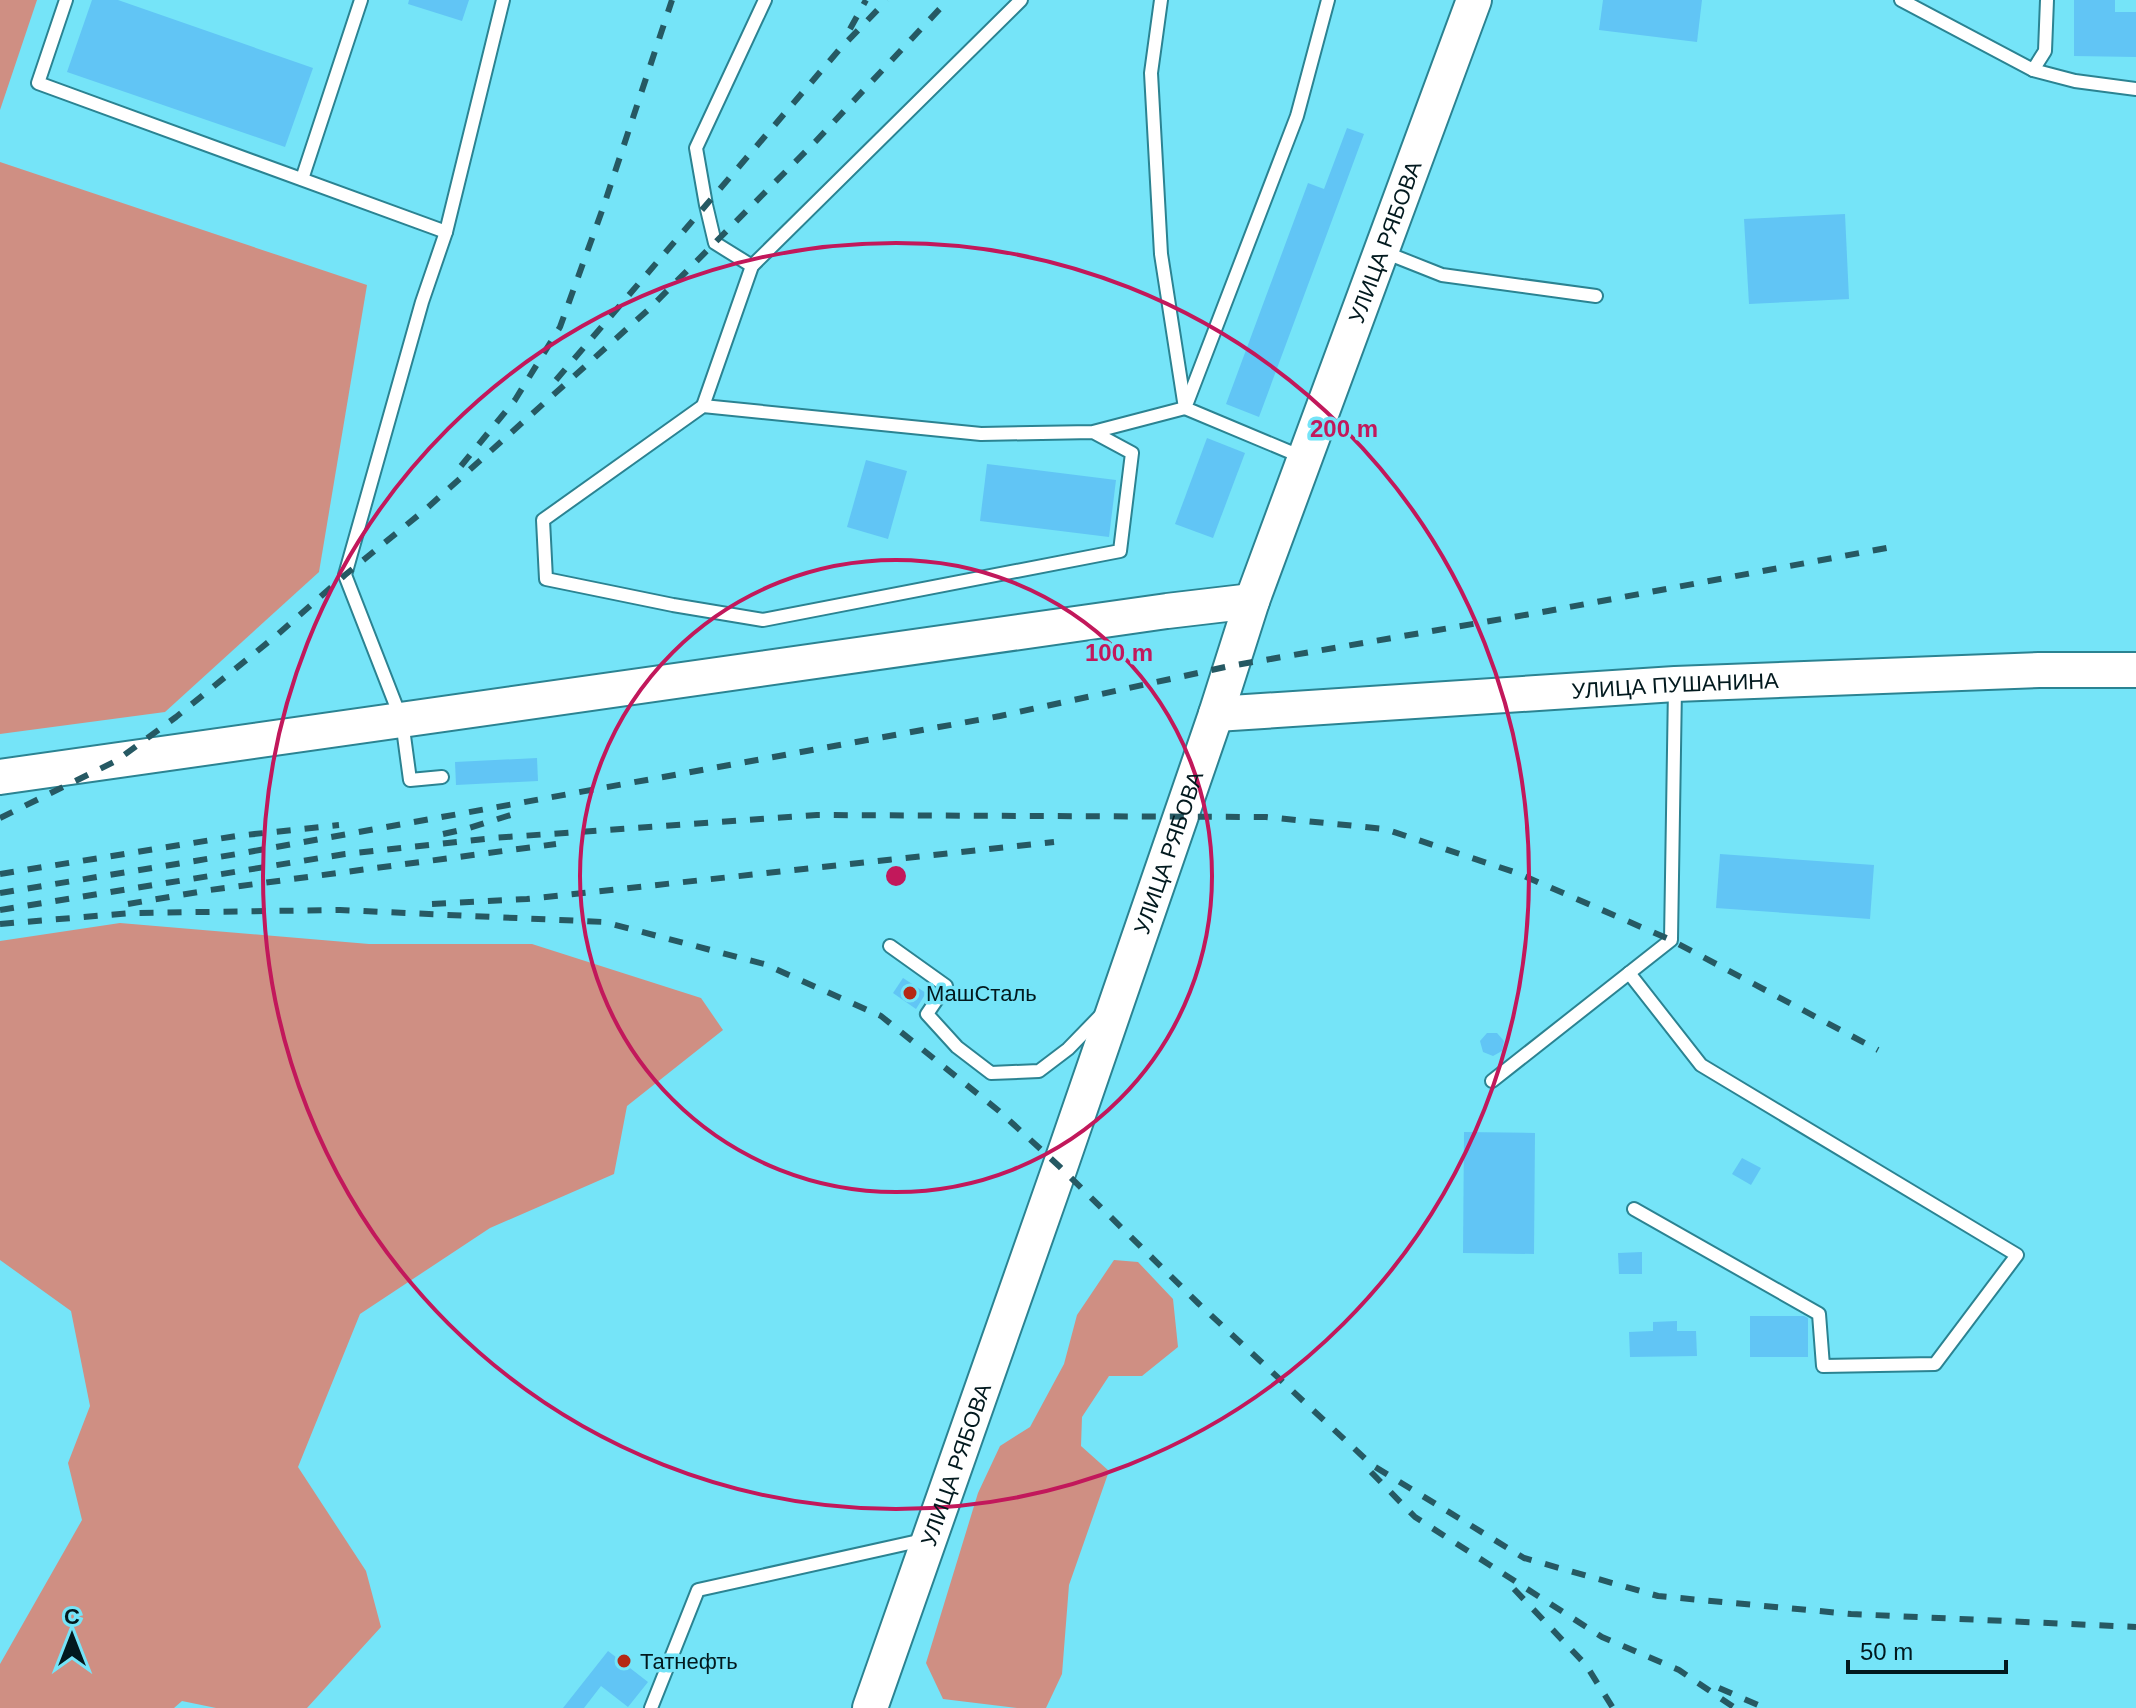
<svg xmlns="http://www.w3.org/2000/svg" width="2136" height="1708" font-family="Helvetica,sans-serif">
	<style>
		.green { fill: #cf8f83 }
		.building { fill: #61c5f5 }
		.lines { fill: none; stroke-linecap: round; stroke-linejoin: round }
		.lane-casing { stroke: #2b8392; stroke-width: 16 }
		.secondary-casing { stroke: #2b8392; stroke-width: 38 }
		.lane { stroke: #fff; stroke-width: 12 }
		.secondary { stroke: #fff; stroke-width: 34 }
		.rail { stroke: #265963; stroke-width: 6; stroke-dasharray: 14 14; stroke-linecap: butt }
		.ring { fill: none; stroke: #c2185b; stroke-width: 4 }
		.poi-dot { fill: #b52815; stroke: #75e4f8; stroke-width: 3 }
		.labels { text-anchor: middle; stroke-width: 7; stroke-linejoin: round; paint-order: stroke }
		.street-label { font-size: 22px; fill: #02191e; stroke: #75e4f8 }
		.poi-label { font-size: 22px; fill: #02191e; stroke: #75e4f8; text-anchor: start }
		.centre { fill: #c2185b; stroke: #75e4f8; stroke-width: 4 }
		.ring-label { font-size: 24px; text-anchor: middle; font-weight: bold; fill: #c2185b; stroke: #75e4f8; stroke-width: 7; stroke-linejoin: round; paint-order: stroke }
	</style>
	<rect width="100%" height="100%" fill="#75e4f8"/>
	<g class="green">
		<polygon points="0,0 37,0 0,110"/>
		<polygon points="0,162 367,285 319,572 165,712 0,734"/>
		<polygon points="120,923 369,944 532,944 701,998 723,1030 627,1106 614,1174 490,1228 360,1314 298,1467 366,1571 381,1627 307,1708 216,1708 182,1701 174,1708 0,1708 0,1664 82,1520 68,1463 90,1406 71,1311 0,1260 0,941"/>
		<polygon points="1114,1260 1138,1262 1173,1299 1178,1347 1142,1376 1109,1376 1082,1417 1081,1446 1109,1471 1069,1585 1062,1674 1046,1708 1017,1708 943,1699 926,1663 978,1493 1000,1446 1030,1427 1064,1364 1077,1315"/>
	</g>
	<g class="building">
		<polygon points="92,0 118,0 313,68 285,147 67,72"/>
		<polygon points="409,0 469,0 462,21 408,4"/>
		<polygon points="1603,0 1702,0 1697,42 1599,30"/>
		<polygon points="2074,0 2115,0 2115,12 2136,12 2136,57 2074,56"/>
		<polygon points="1347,128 1364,134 1259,417 1226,404 1308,183 1324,189"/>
		<polygon points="1845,214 1849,299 1749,304 1744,219"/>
		<polygon points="1207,438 1245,453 1213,538 1175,524"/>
		<polygon points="866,460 907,471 888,539 847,527"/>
		<polygon points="987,464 1116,480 1109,537 980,521"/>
		<polygon points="537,758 538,781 456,785 455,762"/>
		<polygon points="1720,854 1874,865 1870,919 1716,908"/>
		<polygon points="903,978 926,993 916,1009 893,993"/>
		<polygon points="1487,1033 1497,1033 1504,1041 1502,1051 1493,1056 1483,1052 1480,1041"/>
		<polygon points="1464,1132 1535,1133 1534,1254 1463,1253"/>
		<polygon points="1742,1158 1761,1168 1751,1185 1732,1174"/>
		<polygon points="1642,1252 1642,1274 1619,1274 1618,1253"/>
		<polygon points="1750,1316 1804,1316 1808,1318 1808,1357 1750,1357"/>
		<polygon points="1677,1321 1677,1331 1696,1331 1697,1356 1630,1357 1629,1332 1653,1331 1653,1322"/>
		<polygon points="608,1651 648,1682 628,1707 601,1686 584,1708 563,1708"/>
	</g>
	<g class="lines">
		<defs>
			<g id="lane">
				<polyline points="66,0 38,83 446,232"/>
				<polyline points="1901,0 2033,70 2075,81 2136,89"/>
				<polyline points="2033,70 2045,51 2047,0"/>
				<polyline points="302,179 361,0"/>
				<polyline points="1384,252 1442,275 1596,296"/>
				<polyline points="752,266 715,243 706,205 696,148 765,0"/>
				<polyline points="703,406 752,266 1021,0"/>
				<polyline points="1093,432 1132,453 1120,551 763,620 673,605 546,579 543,520 703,406 981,434 1093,432 1185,408 1161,254 1151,73 1161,0"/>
				<polyline points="1302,457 1185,408 1297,116 1328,0"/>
				<polyline points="442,777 410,780 402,721 345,575 422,302 446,232 503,0"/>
				<polyline points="890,946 946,986 927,1014 957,1047 991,1073 1039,1071 1068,1049 1101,1015"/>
				<polyline points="1629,973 1701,1065 2017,1255 1935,1364 1823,1366 1819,1314 1634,1209"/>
				<polyline points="1492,1081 1671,940 1675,687"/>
				<polyline points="651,1708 698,1590 923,1540"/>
			</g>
			<g id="secondary">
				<path id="s1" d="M1216 714 1675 684 2039 670H2136"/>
				<polyline points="0,777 1167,611 1252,601"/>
				<path id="s2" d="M870 1708 1060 1167 1216 714 1252 601 1474 0"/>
			</g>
		</defs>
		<use href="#lane" class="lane-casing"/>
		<use href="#secondary" class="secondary-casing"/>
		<use href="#lane" class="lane"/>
		<use href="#secondary" class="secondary"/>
		<g class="rail">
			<polyline points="850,29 866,0"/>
			<polyline points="556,380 839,50 887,0"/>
			<polyline points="461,466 515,400 560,327 603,208 672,0"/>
			<polyline points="0,818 116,761 176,717 277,635 345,575 426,509 649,309 816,141 948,0"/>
			<polyline points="443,834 466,829 520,812"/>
			<polyline points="0,874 236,836 339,825"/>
			<polyline points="0,893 243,853 1000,716 1230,666 1548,611 1897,546"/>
			<polyline points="128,904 210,890 556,844"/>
			<polyline points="432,904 527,899 1054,842"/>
			<polyline points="0,910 345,854 493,838 817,815 1266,817 1385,829 1517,873 1671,940 1878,1050"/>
			<polyline points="0,924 132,913 340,910 604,922 764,964 881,1016 999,1111 1060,1167 1199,1304 1372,1465 1524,1558 1658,1596 1851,1614 2136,1627"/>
			<polyline points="1371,1472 1415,1517 1602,1637 1679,1670 1735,1708"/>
			<polyline points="1514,1589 1586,1665 1613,1708"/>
			<polyline points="1719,1688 1765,1708"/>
		</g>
	</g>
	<g class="ring">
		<circle cx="896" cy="876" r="316"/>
		<circle cx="896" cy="876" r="633"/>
	</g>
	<g class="poi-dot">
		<circle cx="910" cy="993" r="8"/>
		<circle cx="624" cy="1661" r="8"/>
	</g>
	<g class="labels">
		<g class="street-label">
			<text dy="8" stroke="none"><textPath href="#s2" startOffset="1554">УЛИЦА РЯБОВА</textPath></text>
			<text dy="8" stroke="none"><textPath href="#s1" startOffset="460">УЛИЦА ПУШАНИНА</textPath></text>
			<text dy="8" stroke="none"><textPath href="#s2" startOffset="906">УЛИЦА РЯБОВА</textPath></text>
			<text dy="8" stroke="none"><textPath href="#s2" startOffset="258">УЛИЦА РЯБОВА</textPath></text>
		</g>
		<g class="poi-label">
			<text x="926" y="1001">МашСталь</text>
			<text x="640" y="1669">Татнефть</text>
		</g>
	</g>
	<circle cx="896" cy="876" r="12" class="centre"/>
	<g class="ring-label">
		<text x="1344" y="437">200 m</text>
		<text x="1119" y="661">100 m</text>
	</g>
	<g transform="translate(72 1636)" stroke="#75e4f8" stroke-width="6" paint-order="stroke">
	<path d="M0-6L14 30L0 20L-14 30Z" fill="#02191e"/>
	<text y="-12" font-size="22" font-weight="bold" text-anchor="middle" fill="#02191e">С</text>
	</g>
	<path d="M1848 1660v12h158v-12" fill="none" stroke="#02191e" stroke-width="4"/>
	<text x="1860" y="1660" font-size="24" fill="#02191e" stroke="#75e4f8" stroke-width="6" paint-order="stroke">50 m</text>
</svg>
